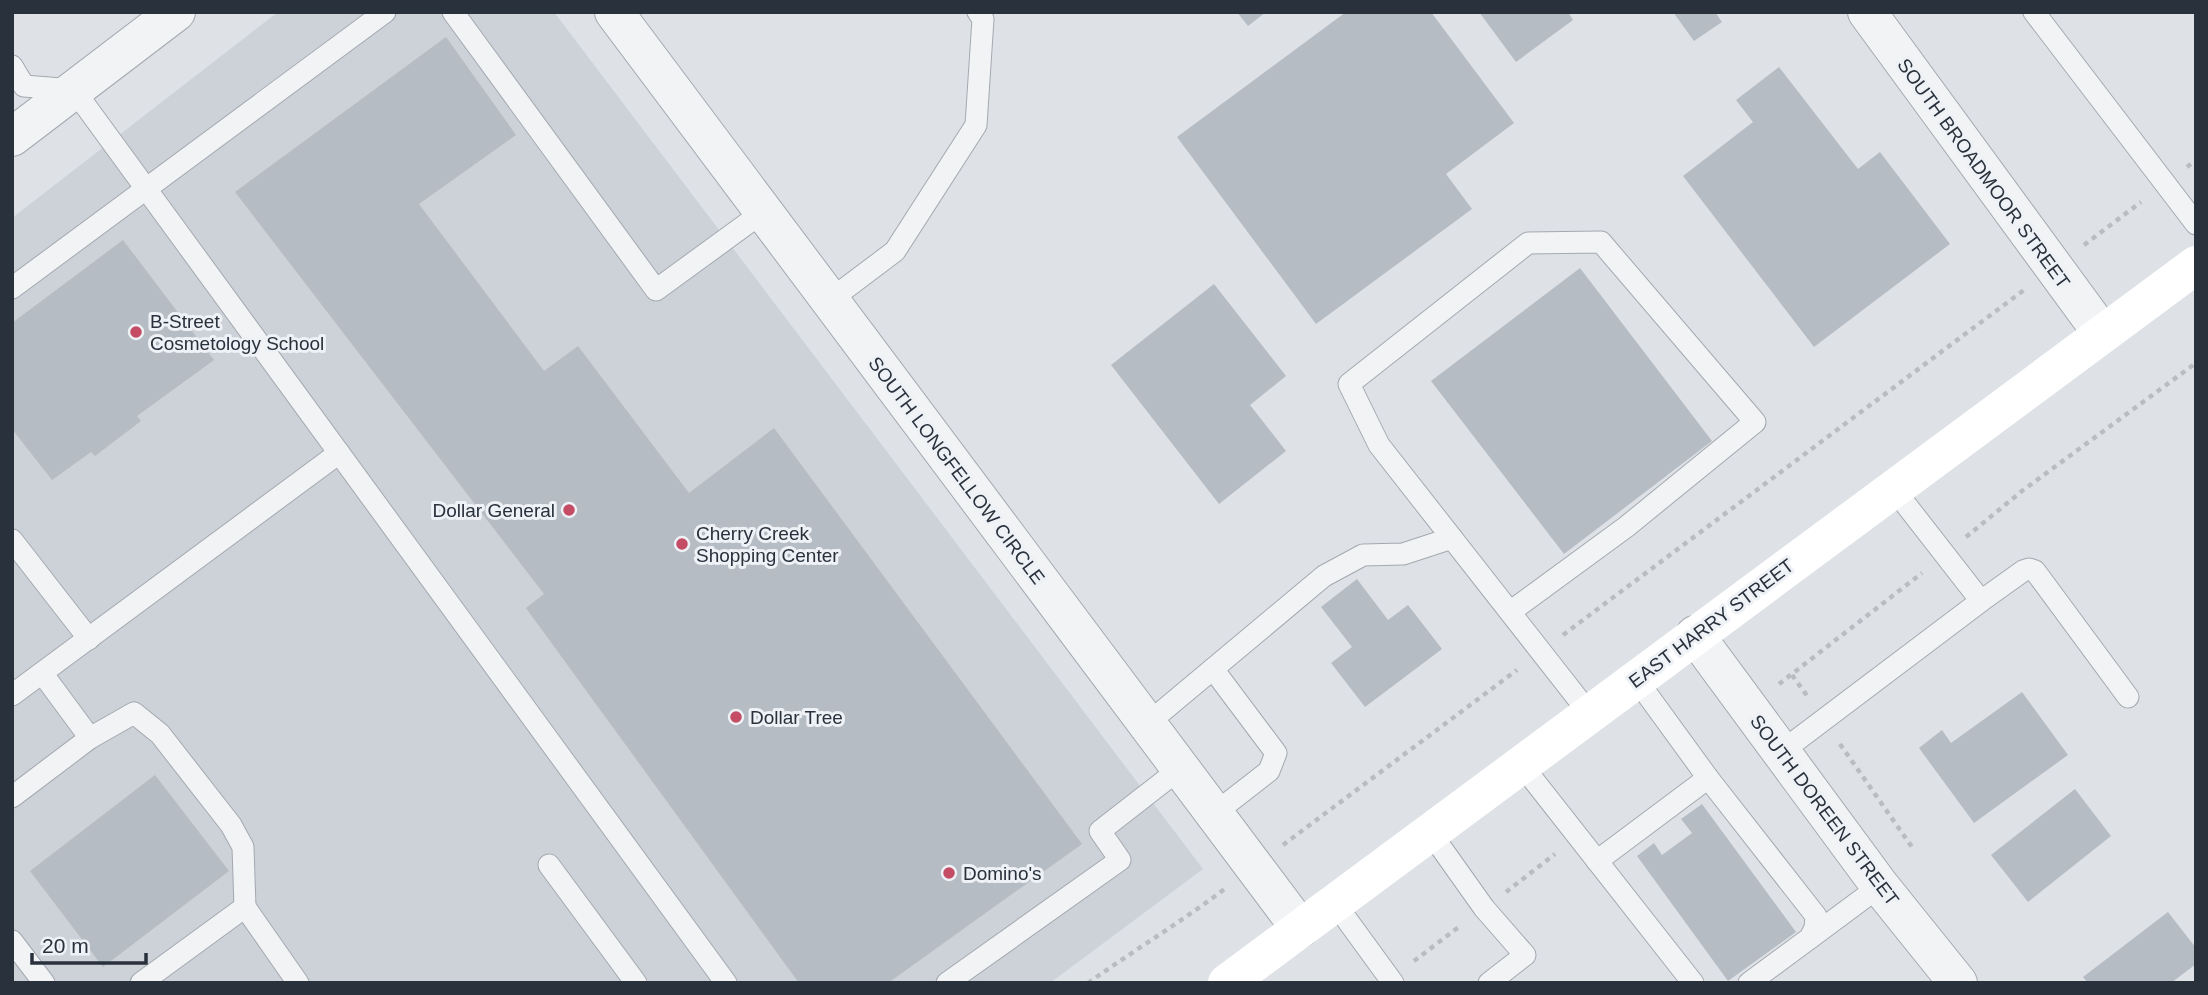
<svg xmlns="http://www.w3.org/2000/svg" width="2208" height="995" font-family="Helvetica,sans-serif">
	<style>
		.built { fill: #cdd1d8 }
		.building { fill: #b6bcc3 }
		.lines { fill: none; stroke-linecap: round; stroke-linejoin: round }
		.lane-casing { stroke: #a4a9b0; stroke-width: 23 }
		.street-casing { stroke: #a4a9b0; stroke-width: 40 }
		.path { stroke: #b9bdc1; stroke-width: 4.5; stroke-dasharray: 5 5; stroke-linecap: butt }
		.lane { stroke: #f1f3f5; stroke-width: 21 }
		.street { stroke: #f1f3f5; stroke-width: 38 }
		.secondary { stroke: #fff; stroke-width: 38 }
		.poi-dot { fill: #c44c65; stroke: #eef1f5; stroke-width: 2.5 }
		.labels { text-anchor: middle; stroke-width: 6; stroke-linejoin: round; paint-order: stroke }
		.street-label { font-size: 19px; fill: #29313c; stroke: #eef1f5 }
		.poi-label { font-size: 19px; fill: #29313c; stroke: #eef1f5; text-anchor: start }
	</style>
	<rect width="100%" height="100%" fill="#dee2e7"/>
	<polygon class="built" points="278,12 554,12 1203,869 1050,983 12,983 12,218"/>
	<g class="building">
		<polygon points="1237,12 1266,12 1248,26"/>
		<polygon points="1346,12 1431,12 1514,123 1446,174 1472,209 1316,324 1177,137"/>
		<polygon points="1479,12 1568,12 1573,20 1516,62"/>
		<polygon points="1673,12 1715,12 1722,22 1694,41"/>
		<polygon points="446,37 516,135 419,204 544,371 578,346 689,493 774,428 1082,844 888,983 799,983 526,608 544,594 235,192"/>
		<polygon points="1779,67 1858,169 1880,152 1950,244 1814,347 1683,176 1753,122 1736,100"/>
		<polygon points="123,240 214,360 137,416 141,421 95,456 91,452 52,480 12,429 12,323"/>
		<polygon points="1580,268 1712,441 1564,554 1431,381"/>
		<polygon points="1214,284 1286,376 1250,405 1286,451 1219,504 1111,365"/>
		<polygon points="1357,579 1388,620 1408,605 1442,649 1365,707 1331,663 1352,647 1321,607"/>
		<polygon points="2022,692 2068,755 1974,823 1919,748 1942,730 1951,743"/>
		<polygon points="155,775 229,871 103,967 30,871"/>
		<polygon points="2075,789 2111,836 2028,902 1991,855"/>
		<polygon points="1702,804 1796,932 1728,981 1637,856 1654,843 1662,855 1692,833 1681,819"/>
		<polygon points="2168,912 2196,948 2196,964 2171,983 2088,983 2083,977"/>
	</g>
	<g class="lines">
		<defs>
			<g id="lane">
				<polyline points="453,12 656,290 763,212"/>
				<polyline points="2034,12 2196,224"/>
				<polyline points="12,66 24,86 74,90 726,983"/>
				<polyline points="12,288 385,12"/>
				<polyline points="830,300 895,251 976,125 983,19 978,12"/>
				<polyline points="12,540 89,639"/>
				<polyline points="1981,601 2023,571 2029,569 2035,571 2128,697"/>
				<polyline points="1510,612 1626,527 1755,422 1601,242 1528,243 1349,384 1379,445 1589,713"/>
				<polyline points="1213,669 1276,753 1269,771 1215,813"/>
				<polyline points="1636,679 1708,778 1816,916 1815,928 1810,938 1749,983"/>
				<polyline points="12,695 339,453"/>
				<polyline points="1147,724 1324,576 1363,555 1403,554 1452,538"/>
				<polyline points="90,738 134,713 160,734 231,825 243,847 245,907"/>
				<polyline points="1781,752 1981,601 1893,488"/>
				<polyline points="1521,764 1693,983"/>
				<polyline points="12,797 90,738 42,673"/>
				<polyline points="1430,832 1484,908 1525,955 1489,983"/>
				<polyline points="1597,861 1708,778"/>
				<polyline points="549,865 636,983"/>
				<polyline points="1334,902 1393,983"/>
				<polyline points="1810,938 1880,886"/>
				<polyline points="12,941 44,983"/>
				<polyline points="141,983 245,907 298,983"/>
				<polyline points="947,983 1120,860 1100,831 1181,768"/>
			</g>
			<g id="street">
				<polyline points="614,12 1300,928"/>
				<polyline points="1867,12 2102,333"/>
				<polyline points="12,137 176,12"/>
				<polyline points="1695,635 1880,886 1958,983"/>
			</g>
		</defs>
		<use href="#lane" class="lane-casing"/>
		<use href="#street" class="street-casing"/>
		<g class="path">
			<polyline points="2187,167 2196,160"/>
			<polyline points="2084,245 2141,202"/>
			<polyline points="1966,537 2022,491 2196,363"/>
			<polyline points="1563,635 2024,290"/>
			<polyline points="1792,675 1808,697"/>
			<polyline points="1779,684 1922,573"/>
			<polyline points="1840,744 1914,850"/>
			<polyline points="1283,845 1517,670"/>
			<polyline points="1506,892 1555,854"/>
			<polyline points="1414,961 1460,926"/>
			<path d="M1088 983C1133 951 1181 922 1226 888"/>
		</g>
		<use href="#lane" class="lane"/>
		<use href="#street" class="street"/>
		<polyline class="secondary" points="1227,983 2196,265"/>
	</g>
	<g class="poi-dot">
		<circle cx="136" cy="332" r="7"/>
		<circle cx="569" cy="510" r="7"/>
		<circle cx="682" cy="544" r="7"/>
		<circle cx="736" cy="717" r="7"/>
		<circle cx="949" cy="873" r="7"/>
	</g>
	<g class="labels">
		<g class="street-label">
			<text transform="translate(1984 173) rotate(54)" y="7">SOUTH BROADMOOR STREET</text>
			<text transform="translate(957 470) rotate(53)" y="7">SOUTH LONGFELLOW CIRCLE</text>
			<text transform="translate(1711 623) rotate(-37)" y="7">EAST HARRY STREET</text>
			<text transform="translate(1825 810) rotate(53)" y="7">SOUTH DOREEN STREET</text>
		</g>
		<g class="poi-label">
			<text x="150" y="328">B-Street<tspan x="150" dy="22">Cosmetology School</tspan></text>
			<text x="555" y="517" text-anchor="end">Dollar General</text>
			<text x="696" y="540">Cherry Creek<tspan x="696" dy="22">Shopping Center</tspan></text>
			<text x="750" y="724">Dollar Tree</text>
			<text x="963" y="880">Domino's</text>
		</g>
	</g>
	<rect width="2208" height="995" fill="none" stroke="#29313c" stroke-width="28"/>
	<path d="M32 953v10h114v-10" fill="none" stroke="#29313c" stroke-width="3.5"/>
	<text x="42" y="953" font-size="21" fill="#29313c" stroke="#eef1f5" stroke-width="5" paint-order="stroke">20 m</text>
</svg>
